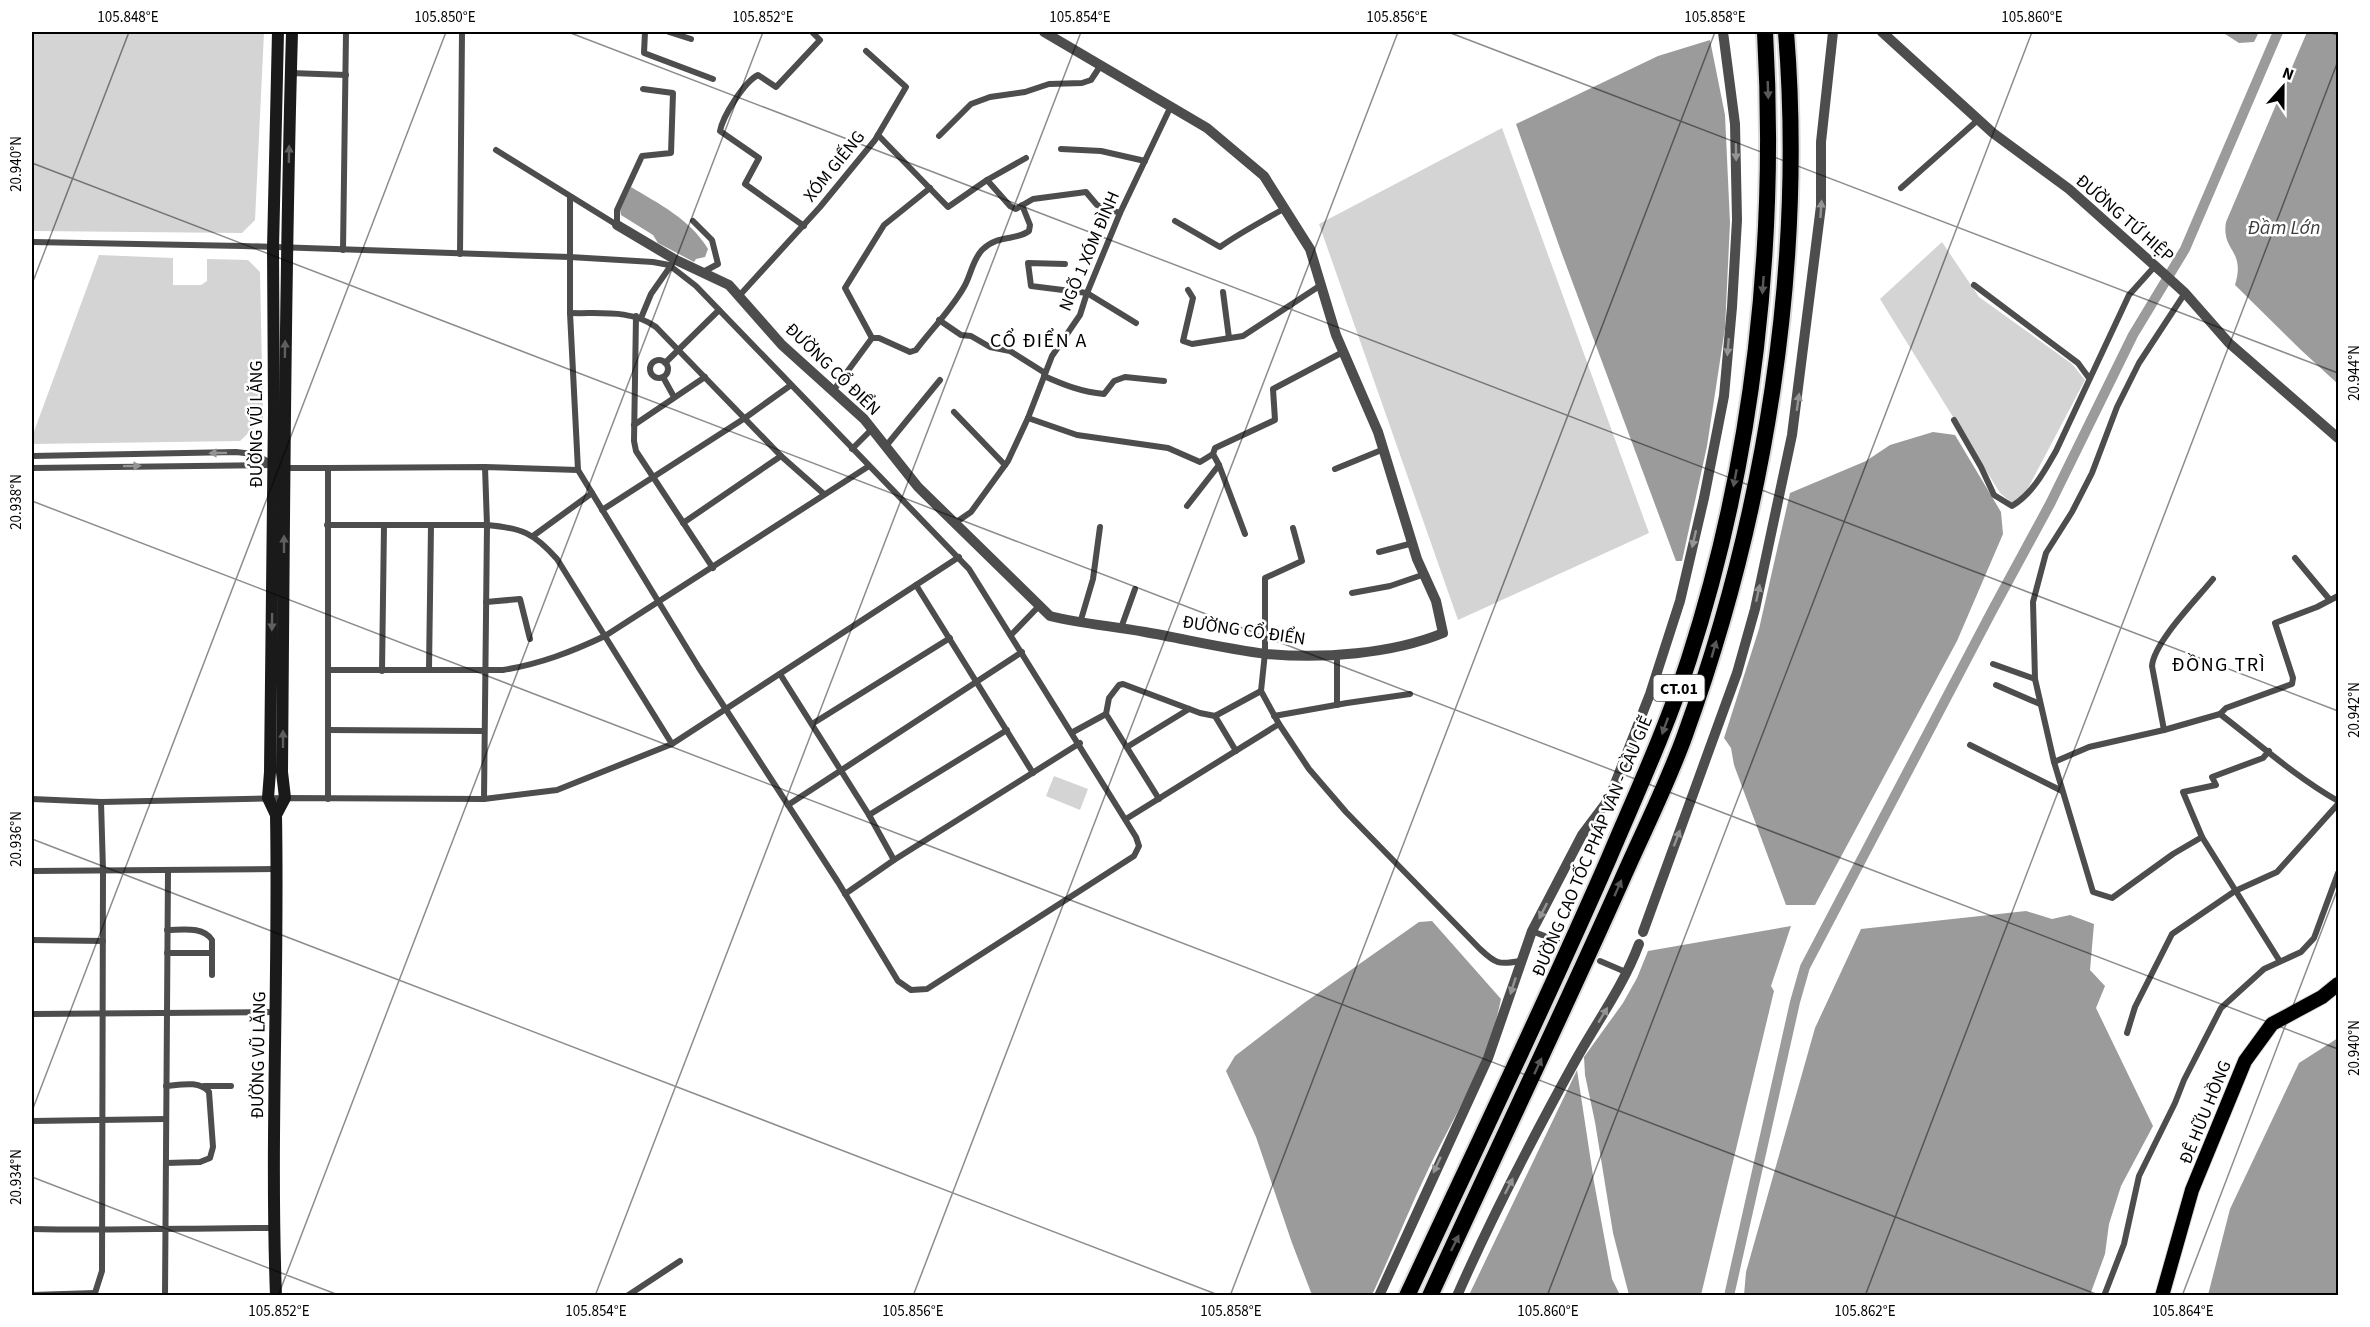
<svg xmlns="http://www.w3.org/2000/svg" width="2370" height="1327" font-family="'Source Sans 3',sans-serif">
	<style>
		.green { fill: #d4d4d4 }
		.water { fill: #9b9b9b }
		.lines { fill: none; stroke-linecap: round; stroke-linejoin: round }
		.canal { stroke: #9b9b9b; stroke-width: 10 }
		.primary-casing { stroke: #dbdbdb; stroke-width: 16 }
		.motorway-casing { stroke: #dbdbdb; stroke-width: 20 }
		.minor { stroke: #4d4d4d; stroke-width: 6 }
		.tertiary { stroke: #4d4d4d; stroke-width: 10 }
		.secondary { stroke: #1a1a1a; stroke-width: 12 }
		.primary { stroke: #000; stroke-width: 14 }
		.motorway { stroke: #000; stroke-width: 16 }
		.oneway { fill: #595959 }
		.oneway2 { fill: #949494 }
		.oneway3 { fill: #5f5f5f }
		.ticks { fill: none; stroke: #000; stroke-width: 1.5; stroke-opacity: 0.45 }
		.labels { text-anchor: middle; stroke-width: 5; stroke-linejoin: round; paint-order: stroke }
		.shield { fill: #fff; stroke: #4c4c4c; stroke-width: 1.5 }
		.shield-label { font-size: 16px; font-weight: bold; fill: #000 }
		.street-label { font-size: 18px; fill: #000; stroke: #fff }
		.water-label { font-size: 20px; font-style: italic; fill: #3c3c3c; stroke: #fff }
		.neighbourhood-label { font-size: 20px; letter-spacing: 1.5px; fill: #000; stroke: #fff }
		.neatline { fill: none; stroke: #000; stroke-width: 2 }
		.ticks-label { font-size: 15px; text-anchor: middle; fill: #000 }
	</style>
	<rect width="100%" height="100%" fill="#fff"/>
	<g class="green">
		<polygon points="32,32 264,32 255,220 242,233 32,231"/>
		<polygon points="1502,128 1649,533 1458,620 1319,224"/>
		<polygon points="1942,242 1979,297 2072,364 2085,380 2026,492 2012,503 2000,493 1880,299"/>
		<polygon points="99,255 173,258 173,285 201,285 207,281 207,259 248,260 260,272 263,419 240,441 32,444 32,437"/>
		<polygon points="1054,776 1088,789 1080,810 1046,796"/>
	</g>
	<g class="water">
		<polygon points="2222,32 2259,32 2254,42 2239,43"/>
		<path d="M2307 32H2338V384L2301 350 2235 285C2246 249 2221 252 2226 222Z"/>
		<polygon points="1710,40 1725,115 1730,223 1725,328 1707,446 1682,561 1676,561 1562,254 1516,124 1658,56"/>
		<path d="M631 187C659 204 690 219 708 249L705 257 696 259 694 262 658 243 653 235 621 215 620 210Z"/>
		<polygon points="1933,432 1955,435 2001,512 2003,534 1957,641 1815,905 1786,905 1734,765 1731,748 1724,738 1759,629 1790,493 1866,461 1890,445"/>
		<polygon points="2026,911 2052,919 2070,915 2094,924 2090,970 2105,986 2096,1008 2153,1126 2121,1186 2109,1224 2105,1254 2090,1295 1744,1295 1746,1272 1815,1028 1861,929"/>
		<path d="M1432 921 1501 999C1489 1061 1455 1114 1428 1170 1408 1212 1391 1254 1372 1295H1312L1292 1243 1256 1137 1226 1071 1235 1056 1304 1003 1419 922Z"/>
		<polygon points="1791,926 1771,986 1774,991 1701,1295 1629,1295 1613,1233 1595,1122 1585,1075 1584,1057 1623,1003 1637,978 1648,951"/>
		<polygon points="2338,1038 2338,1295 2208,1295 2230,1209 2299,1063"/>
		<polygon points="1577,1070 1594,1182 1612,1279 1620,1295 1469,1295"/>
	</g>
	<g class="lines">
		<polyline class="canal" points="1729,1296 1795,1002 1805,967 1992,611 2050,504 2133,335 2185,249 2278,32"/>
		<defs>
			<polyline id="primary" points="2162,1296 2192,1190 2245,1061 2272,1024 2322,997 2338,984"/>
			<g id="motorway">
				<path d="M1407 1296C1475 1150 1545 1005 1609 858 1637 792 1667 727 1689 659 1754 457 1777 243 1765 32"/>
				<path d="M1430 1296C1493 1158 1559 1021 1621 882 1642 834 1667 785 1685 735 1765 514 1805 267 1786 32"/>
			</g>
		</defs>
		<use href="#primary" class="primary-casing"/>
		<use href="#motorway" class="motorway-casing"/>
		<g class="minor">
			<polyline points="645,32 644,53 713,79"/>
			<polyline points="669,32 691,39"/>
			<polyline points="291,73 346,75"/>
			<polyline points="878,135 948,207 987,180"/>
			<polyline points="939,136 971,104 990,97 1025,92 1049,84 1082,83 1091,80 1101,65"/>
			<polyline points="1061,149 1101,151 1145,161"/>
			<polyline points="496,150 617,225 617,210 642,156 671,153 673,93 643,89"/>
			<polyline points="1026,158 987,180 1010,206 1016,209 1033,199 1086,192 1097,205 1120,213"/>
			<polyline points="1901,188 1979,119"/>
			<polyline points="693,221 712,240 718,264 703,272"/>
			<path d="M1175 221 1220 247C1241 232 1263 221 1285 208"/>
			<path d="M804 226 745 184 759 158 720 131C723 116 744 82 758 75L776 87 820 40 812 32"/>
			<polyline points="32,242 243,246 570,257 653,262 669,265 696,286 969,569 1136,837 1139,846 1134,856 927,989 911,990 898,981 838,882 699,668 578,470 570,313 570,197"/>
			<polyline points="343,250 346,32"/>
			<polyline points="460,254 462,32"/>
			<polyline points="1065,264 1028,263 1031,286 1087,293 1136,323"/>
			<polyline points="1974,285 2078,363 2089,378"/>
			<polyline points="1188,290 1193,298 1183,341 1192,344 1243,336 1321,285"/>
			<polyline points="1223,292 1229,338"/>
			<polyline points="2185,293 2139,363 2117,407 2092,473 2072,512 2046,553 2033,602 2035,679 2054,762 2093,892 2112,898 2173,854 2202,837"/>
			<polyline points="739,296 820,207 875,140 906,87 866,51"/>
			<path d="M570 313C599 314 631 309 656 327L781 456 824 494"/>
			<polyline points="636,316 634,441 636,451 713,568"/>
			<polyline points="641,318 651,294 672,264"/>
			<polyline points="939,320 961,335 971,336 990,347 1010,351 1045,373"/>
			<polyline points="872,338 845,288 884,225 930,188"/>
			<circle cx="659" cy="369" r="9"/>
			<polyline points="665,363 719,310"/>
			<path d="M1044 376C1064 385 1082 392 1104 394L1114 381 1125 377 1164 381"/>
			<polyline points="663,377 674,397"/>
			<path d="M833 391 872 338H879L910 352 916 350C931 330 951 310 964 287 971 275 972 261 982 250 998 234 1016 241 1029 231L1030 225 1022 205"/>
			<polyline points="954,412 1005,465"/>
			<polyline points="1028,418 1077,435 1168,448 1200,462 1213,454 1215,448 1275,420 1273,389 1343,352"/>
			<path d="M1954 420 1981 467 1994 495 2012 506C2033 493 2044 472 2056 451L2129 295 2155 266"/>
			<polyline points="634,425 705,377"/>
			<polyline points="886,446 940,380"/>
			<polyline points="852,449 872,429"/>
			<polyline points="1213,454 1219,465 1245,534"/>
			<polyline points="32,456 236,452 253,454 271,463"/>
			<polyline points="32,468 274,465"/>
			<polyline points="284,468 328,468"/>
			<polyline points="1335,469 1384,449"/>
			<polyline points="1187,506 1219,465"/>
			<polyline points="602,510 745,418 791,385"/>
			<polyline points="683,523 781,456"/>
			<polyline points="955,523 971,512 1008,461 1028,418 1052,356 1080,315 1087,293 1120,213 1171,106"/>
			<path d="M327 525H487C522 528 534 533 557 559L672 744"/>
			<path d="M1293 528 1302 561 1265 578V653L1261 691 1279 724 1309 769 1346 812 1480 949C1496 964 1499 965 1520 961"/>
			<polyline points="533,536 592,493"/>
			<polyline points="1379,552 1413,543"/>
			<polyline points="2295,558 2330,600"/>
			<polyline points="916,585 1033,773"/>
			<polyline points="1352,593 1390,586 1425,574"/>
			<polyline points="486,602 520,599 530,639"/>
			<polyline points="1080,623 1093,579 1100,527"/>
			<polyline points="1121,628 1135,589"/>
			<polyline points="1011,635 1040,605"/>
			<polyline points="1993,664 2035,679"/>
			<polyline points="429,669 431,525"/>
			<path d="M329 670H503C540 664 571 652 605 636L869 466"/>
			<polyline points="382,671 384,525"/>
			<polyline points="780,674 869,815 894,860"/>
			<polyline points="1996,685 2040,704"/>
			<polyline points="1337,705 1337,654"/>
			<path d="M2220 714C2259 744 2296 777 2338 801"/>
			<polyline points="1215,716 1236,751"/>
			<polyline points="1274,716 1347,703 1410,694"/>
			<polyline points="812,724 950,638"/>
			<polyline points="328,730 484,731"/>
			<path d="M2164 730 2152 666C2154 642 2197 599 2213 579"/>
			<polyline points="1073,732 1106,714"/>
			<polyline points="1970,745 2062,791"/>
			<polyline points="1127,747 1189,709"/>
			<polyline points="2269,751 2263,758 2212,777 2216,785 2183,792 2202,837 2279,960"/>
			<polyline points="2054,762 2089,747 2164,730 2220,714 2226,708 2292,684 2293,678 2275,623 2317,607 2338,596"/>
			<polyline points="32,799 101,802 285,798 484,799 557,790 672,744 959,557"/>
			<polyline points="328,799 328,468 485,467 578,470"/>
			<polyline points="484,799 487,525 485,467"/>
			<polyline points="1159,799 1106,714 1109,698 1119,685 1123,684 1200,713 1215,716 1261,691"/>
			<polyline points="788,805 1022,652"/>
			<polyline points="869,815 1007,730"/>
			<polyline points="1126,819 1279,724"/>
			<polyline points="32,871 276,869"/>
			<polyline points="845,894 894,860 1080,743"/>
			<path d="M167 930C182 930 203 926 212 940V975"/>
			<polyline points="1532,931 1557,941"/>
			<polyline points="32,940 103,941"/>
			<polyline points="167,953 212,953"/>
			<polyline points="1600,961 1628,973"/>
			<polyline points="32,1014 277,1012"/>
			<polyline points="2127,1033 2135,1007 2172,934 2235,891 2277,872 2338,804"/>
			<polyline points="204,1086 231,1086"/>
			<polyline points="32,1121 166,1119"/>
			<path d="M166 1163 200 1162 210 1158 213 1147 209 1092C199 1080 180 1085 166 1086"/>
			<path d="M32 1229C112 1231 193 1228 274 1228"/>
			<polyline points="32,1295 95,1293"/>
			<polyline points="91,1296 95,1293 102,1271 103,870 101,802"/>
			<polyline points="165,1296 168,871"/>
			<polyline points="627,1296 680,1261"/>
			<polyline points="2104,1296 2124,1244 2139,1176 2175,1103 2184,1080 2221,1008 2264,969 2301,952 2314,938 2338,873"/>
		</g>
		<g class="tertiary">
			<polyline points="1882,32 1993,133 2069,189 2163,273 2185,293 2229,343 2338,438"/>
			<path d="M617 225 676 260 729 285 782 345 864 419 918 487 1050 616C1082 624 1113 626 1145 632 1185 639 1226 649 1267 654 1322 659 1392 654 1443 633L1436 601 1417 559 1378 432 1336 335 1310 249 1264 176 1207 128 1044 32"/>
			<polyline points="1643,932 1737,673 1755,609 1792,435 1821,206 1821,142 1833,32"/>
			<polyline points="1379,1296 1488,1058 1532,931 1582,835 1609,799 1650,694 1680,601 1704,498 1724,396 1732,307 1737,220 1735,124 1723,32"/>
			<path d="M1457 1296C1492 1216 1532 1139 1574 1063 1596 1023 1623 987 1639 944"/>
		</g>
		<g class="secondary">
			<path d="M276 815 285 798 282 772C284 525 285 278 292 32"/>
			<path d="M276 1296C270 1136 279 975 276 815L268 798 270 772 274 411 273 248 278 32"/>
		</g>
		<use href="#primary" class="primary"/>
		<use href="#motorway" class="motorway"/>
	</g>
	<defs><path id="oneway-solid" d="M-6-.8H1V-3.2L6.5 0L1 3.2V.8H-6Z" transform="scale(1.5)"/></defs>
	<g class="oneway">
		<use href="#oneway-solid" transform="translate(1768 90) rotate(88)"/>
		<use href="#oneway-solid" transform="translate(1763 285) rotate(94)"/>
		<use href="#oneway-solid" transform="translate(1735 478) rotate(101)"/>
		<use href="#oneway-solid" transform="translate(1714 649) rotate(-74)"/>
		<use href="#oneway-solid" transform="translate(1665 726) rotate(110)"/>
		<use href="#oneway-solid" transform="translate(1618 888) rotate(-66)"/>
		<use href="#oneway-solid" transform="translate(1538 1066) rotate(-65)"/>
		<use href="#oneway-solid" transform="translate(1455 1243) rotate(-64)"/>
	</g>
	<g class="oneway2">
		<use href="#oneway-solid" transform="translate(1736 152) rotate(89)"/>
		<use href="#oneway-solid" transform="translate(1821 209) rotate(-86)"/>
		<use href="#oneway-solid" transform="translate(1728 347) rotate(95)"/>
		<use href="#oneway-solid" transform="translate(1798 402) rotate(-82)"/>
		<use href="#oneway-solid" transform="translate(218 453) rotate(179)"/>
		<use href="#oneway-solid" transform="translate(132 466) rotate(-1)"/>
		<use href="#oneway-solid" transform="translate(1694 539) rotate(103)"/>
		<use href="#oneway-solid" transform="translate(1758 593) rotate(-78)"/>
		<use href="#oneway-solid" transform="translate(1677 838) rotate(-69)"/>
		<use href="#oneway-solid" transform="translate(1543 911) rotate(117)"/>
		<use href="#oneway-solid" transform="translate(1513 986) rotate(108)"/>
		<use href="#oneway-solid" transform="translate(1603 1015) rotate(-59)"/>
		<use href="#oneway-solid" transform="translate(1437 1165) rotate(115)"/>
		<use href="#oneway-solid" transform="translate(1509 1186) rotate(-63)"/>
	</g>
	<g class="oneway3">
		<use href="#oneway-solid" transform="translate(289 154) rotate(-89)"/>
		<use href="#oneway-solid" transform="translate(285 349) rotate(-89)"/>
		<use href="#oneway-solid" transform="translate(284 544) rotate(-90)"/>
		<use href="#oneway-solid" transform="translate(272 622) rotate(91)"/>
		<use href="#oneway-solid" transform="translate(283 739) rotate(-90)"/>
	</g>
	<path class="ticks" d="M568 32 2338 711M1448 32 2338 373M2328 32 2338 35M32 163 2338 1049M32 284 129 32M32 501 2101 1296M32 839 1221 1296M32 1111 446 32M32 1177 341 1296M278 1296 763 32M595 1296 1081 32M913 1296 1398 32M1230 1296 1715 32M1547 1296 2032 32M1865 1296 2338 61M2182 1296 2338 888"/>
	<g class="labels">
		<rect class="shield" x="1653.5" y="675" width="51" height="26" rx="4.5"/>
		<g class="shield-label">
			<text x="1679" y="694">CT.01</text>
		</g>
		<g class="street-label">
			<text transform="translate(834 166) rotate(-51)" y="6">XÓM GIẾNG</text>
			<text transform="translate(2125 218) rotate(41)" y="6">ĐƯỜNG TỨ HIỆP</text>
			<text transform="translate(1089 251) rotate(-67)" y="6">NGÕ 1 XÓM ĐÌNH</text>
			<text transform="translate(833 369) rotate(44)" y="6">ĐƯỜNG CỔ ĐIỂN</text>
			<text transform="translate(256 424) rotate(-90)" y="6">ĐƯỜNG VŨ LĂNG</text>
			<text transform="translate(1244 630) rotate(8)" y="6">ĐƯỜNG CỔ ĐIỂN</text>
			<text transform="translate(1592 846) rotate(-67)" y="6">ĐƯỜNG CAO TỐC PHÁP VÂN - CẦU GIẼ</text>
			<text transform="translate(258 1055) rotate(-89)" y="6">ĐƯỜNG VŨ LĂNG</text>
			<text transform="translate(2205 1112) rotate(-68)" y="6">ĐÊ HỮU HỒNG</text>
		</g>
		<g class="water-label">
			<text x="2284" y="234">Đầm Lớn</text>
		</g>
		<g class="neighbourhood-label">
			<text x="1039" y="347">CỔ ĐIỂN A</text>
			<text x="2219" y="671">ĐỒNG TRÌ</text>
		</g>
	</g>
	<rect width="2370" height="1327" fill="none" stroke="#ffffff" stroke-width="66"/>
	<g transform="translate(2283 87) rotate(21)" stroke="#ffffff" stroke-width="4.5" paint-order="stroke">
	<path d="M0-4.5L10 22L0 15L-10 22Z" fill="#000000"/>
	<text y="-9" font-size="16" font-weight="bold" text-anchor="middle" fill="#000000">N</text>
	</g>
	<rect x="33" y="33" width="2304" height="1261" class="neatline"/>
	<g class="ticks-label">
		<text x="128" y="22">105.848°E</text>
		<text x="445" y="22">105.850°E</text>
		<text x="763" y="22">105.852°E</text>
		<text x="1080" y="22">105.854°E</text>
		<text x="1397" y="22">105.856°E</text>
		<text x="1715" y="22">105.858°E</text>
		<text x="2032" y="22">105.860°E</text>
		<text transform="translate(16 164) rotate(-90)" y="5">20.940°N</text>
		<text transform="translate(2354 373) rotate(-90)" y="5">20.944°N</text>
		<text transform="translate(16 502) rotate(-90)" y="5">20.938°N</text>
		<text transform="translate(2354 710) rotate(-90)" y="5">20.942°N</text>
		<text transform="translate(16 839) rotate(-90)" y="5">20.936°N</text>
		<text transform="translate(2354 1048) rotate(-90)" y="5">20.940°N</text>
		<text transform="translate(16 1177) rotate(-90)" y="5">20.934°N</text>
		<text x="279" y="1316">105.852°E</text>
		<text x="596" y="1316">105.854°E</text>
		<text x="913" y="1316">105.856°E</text>
		<text x="1231" y="1316">105.858°E</text>
		<text x="1548" y="1316">105.860°E</text>
		<text x="1865" y="1316">105.862°E</text>
		<text x="2183" y="1316">105.864°E</text>
	</g>
</svg>
